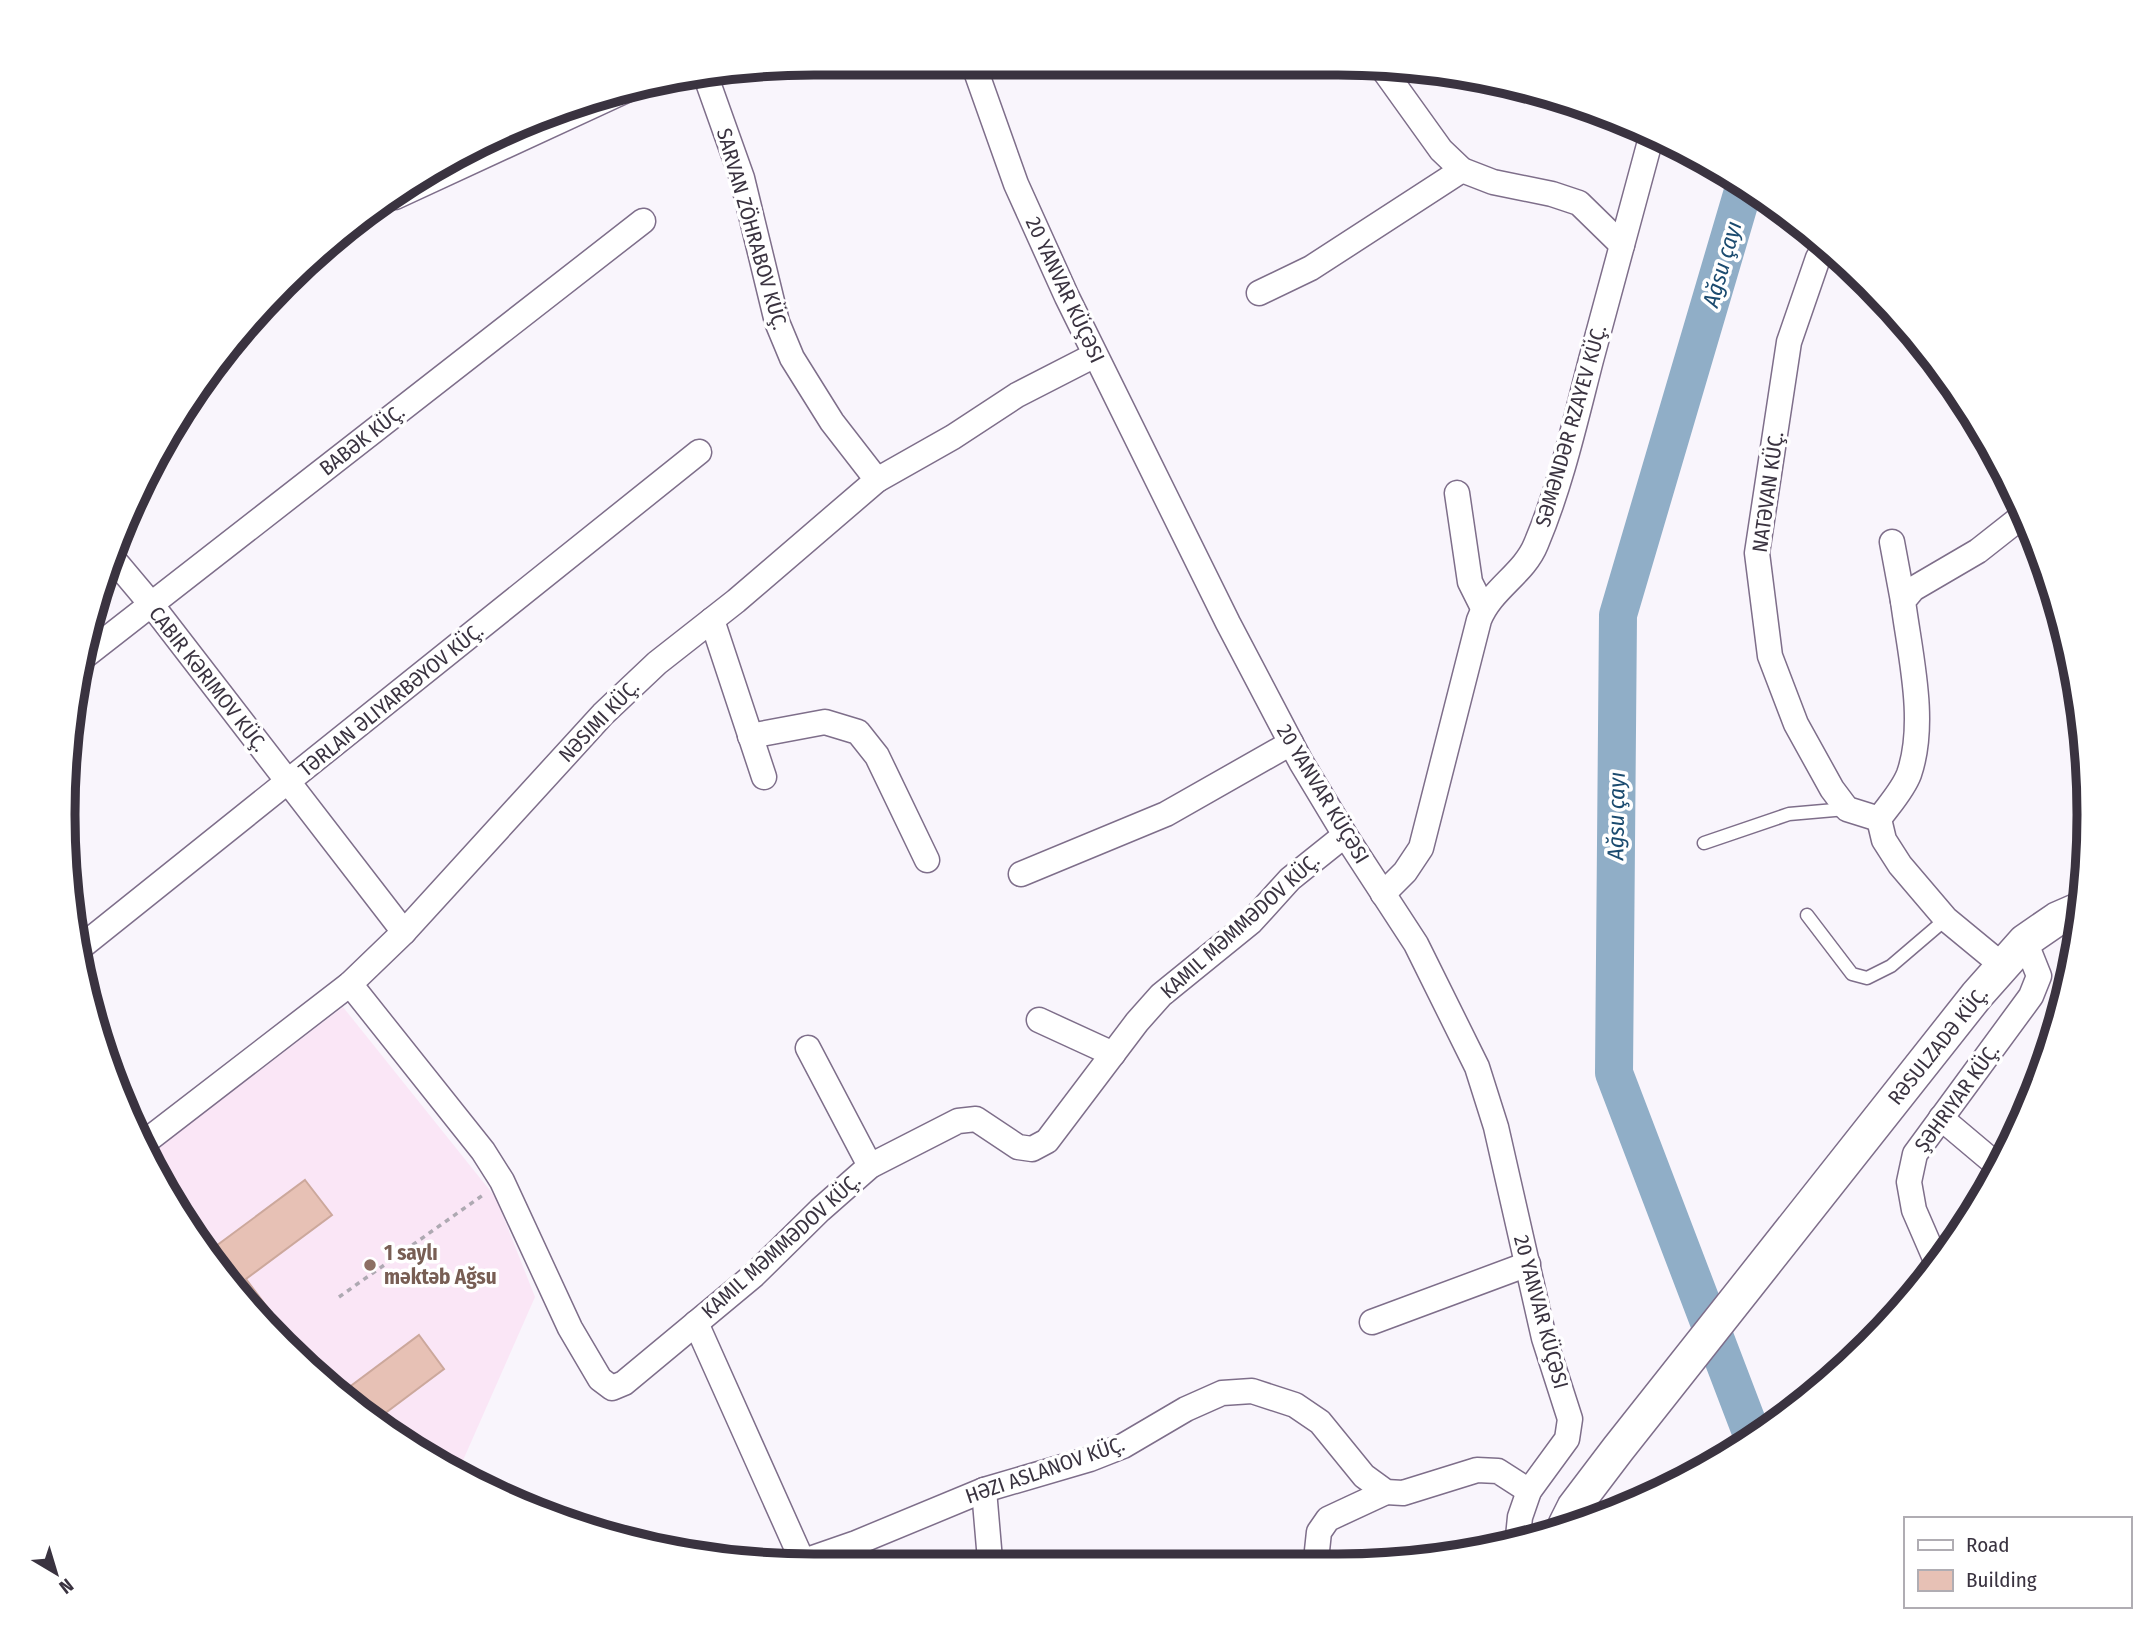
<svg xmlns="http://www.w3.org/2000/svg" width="2152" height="1629" font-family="'Fira Sans Condensed',sans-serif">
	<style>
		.education { fill: #fae6f6 }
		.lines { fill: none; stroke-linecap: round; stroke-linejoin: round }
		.river { stroke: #90aec7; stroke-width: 38 }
		.building { fill: #e7c1b5; stroke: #cca89c; stroke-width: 2 }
		.service-casing { stroke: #7e6e8a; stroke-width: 15 }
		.minor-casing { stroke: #7e6e8a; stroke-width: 27 }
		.secondary-casing { stroke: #7e6e8a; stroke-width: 36 }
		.path { stroke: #aea9b2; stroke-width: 3.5; stroke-dasharray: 5 5; stroke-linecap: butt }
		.service { stroke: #fff; stroke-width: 12 }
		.minor { stroke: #fff; stroke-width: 24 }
		.secondary { stroke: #fff; stroke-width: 33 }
		.education-dot { fill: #8d6e63; stroke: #fff; stroke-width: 2.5 }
		.labels { text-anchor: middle; stroke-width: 7; stroke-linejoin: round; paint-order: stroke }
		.street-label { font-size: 21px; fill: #3a3340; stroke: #fff }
		.education-label { font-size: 21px; font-weight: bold; fill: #785e54; stroke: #fff; text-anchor: start }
		.water-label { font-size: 23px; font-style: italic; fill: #1b4b6f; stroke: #fff }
		.rim { fill: none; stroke: #3a3340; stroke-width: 9 }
	</style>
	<rect width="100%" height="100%" fill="#f9f5fc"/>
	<polygon class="education" points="343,1007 496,1198 535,1297 457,1474 438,1465 319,1379 190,1232 151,1153"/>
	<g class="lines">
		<polyline class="river" points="1745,184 1618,615 1614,1073 1754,1440"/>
	</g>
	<g class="building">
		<polygon points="305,1180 332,1215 246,1279 323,1382 208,1252"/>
		<polygon points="419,1335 444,1369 376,1420 340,1394"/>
	</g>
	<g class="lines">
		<defs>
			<g id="service">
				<polyline points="1704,843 1789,814 1846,809"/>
				<polyline points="1807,915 1852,974 1867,978 1891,966 1946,919"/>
			</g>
			<g id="minor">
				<polyline points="973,63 1016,184 1067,297 1228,623 1301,762 1345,835 1416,944 1477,1067 1496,1127 1544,1338 1570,1419 1567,1439 1529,1491 1520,1517 1518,1537"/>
				<polyline points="1380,65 1441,150 1462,170 1493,182 1552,194 1579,203 1622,245"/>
				<polyline points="706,77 742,178 777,322 792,358 832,422 877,480"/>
				<polyline points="395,197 633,87"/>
				<polyline points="1825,247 1818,258 1789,342 1757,553 1770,656 1796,724 1832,789 1847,809 1879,819"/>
				<polyline points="1259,293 1311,268 1462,170"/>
				<polyline points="1457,493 1470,582 1483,608"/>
				<polyline points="1892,542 1903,601"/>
				<polyline points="114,560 151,604 404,932"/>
				<polyline points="712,620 764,777"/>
				<polyline points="81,659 643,221"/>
				<polyline points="750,736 825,722 858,732 877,756 927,860"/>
				<polyline points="1021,874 1166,814 1291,743"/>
				<path d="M1383 894 1405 872 1421 848 1479 620C1491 589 1524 574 1536 544 1561 485 1575 422 1591 360 1611 285 1632 209 1652 134"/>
				<polyline points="81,947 699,452"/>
				<path d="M2003 966 1946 919 1900 865 1884 840 1879 819C1889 805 1903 790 1909 774 1927 722 1910 655 1903 601L1913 589 1978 551 2025 514"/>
				<polyline points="350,984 483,1151 502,1181 570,1328 600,1379 612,1388 624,1383 754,1275 820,1210 870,1166 958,1121 976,1119 1018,1147 1032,1149 1047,1141 1137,1022 1161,995 1251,922 1290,879 1345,835"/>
				<polyline points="1039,1020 1113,1054"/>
				<polyline points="808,1048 870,1166"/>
				<polyline points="1941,1118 1998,1166"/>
				<polyline points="145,1142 350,984 404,932 603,714 657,663 736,601 877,480 953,437 1017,395 1095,355"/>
				<polyline points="1937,1263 1914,1210 1909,1182 1915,1154 2031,996 2039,976 2025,941"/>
				<polyline points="1372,1322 1528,1264"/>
				<polyline points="696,1323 802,1560"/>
				<polyline points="984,1490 990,1560"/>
				<polyline points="807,1560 856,1543 984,1490 1090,1459 1123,1446 1186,1409 1222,1393 1252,1391 1295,1405 1320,1422 1364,1476 1386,1492 1403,1493 1477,1470 1498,1471 1529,1491"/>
				<polyline points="1316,1560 1319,1532 1328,1519 1386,1492"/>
			</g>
			<polyline id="secondary" points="1565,1525 1574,1507 1618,1449 1977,995 2025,941 2057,919 2080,909"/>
		</defs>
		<use href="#service" class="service-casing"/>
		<use href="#minor" class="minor-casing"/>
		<use href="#secondary" class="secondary-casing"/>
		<polyline class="path" points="339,1297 483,1195"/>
		<use href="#service" class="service"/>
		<use href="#minor" class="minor"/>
		<use href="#secondary" class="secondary"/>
	</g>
	<circle class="education-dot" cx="370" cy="1265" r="7"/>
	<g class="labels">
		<g class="street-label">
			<text transform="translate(752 229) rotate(74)" y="7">SARVAN ZÖHRABOV KÜÇ.</text>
			<text transform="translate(1065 290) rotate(65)" y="7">20 YANVAR KÜÇƏSI</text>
			<text transform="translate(1571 426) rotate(-74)" y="7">SƏMƏNDƏR RZAYEV KÜÇ.</text>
			<text transform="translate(362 440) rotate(-38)" y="7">BABƏK KÜÇ.</text>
			<text transform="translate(1768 492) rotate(-82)" y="7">NATƏVAN KÜÇ.</text>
			<text transform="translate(208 679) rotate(52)" y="7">CABIR KƏRIMOV KÜÇ.</text>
			<text transform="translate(391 700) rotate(-39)" y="7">TƏRLAN ƏLIYARBƏYOV KÜÇ.</text>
			<text transform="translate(599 721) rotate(-46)" y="7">NƏSIMI KÜÇ.</text>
			<text transform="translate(1323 794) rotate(59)" y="7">20 YANVAR KÜÇƏSI</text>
			<text transform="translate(1240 926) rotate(-42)" y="7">KAMIL MƏMMƏDOV KÜÇ.</text>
			<text transform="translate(1938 1046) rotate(-51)" y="7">RƏSULZADƏ KÜÇ.</text>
			<text transform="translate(1957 1098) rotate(-54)" y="7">ŞƏHRIYAR KÜÇ.</text>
			<text transform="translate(781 1246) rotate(-42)" y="7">KAMIL MƏMMƏDOV KÜÇ.</text>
			<text transform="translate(1541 1312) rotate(75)" y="7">20 YANVAR KÜÇƏSI</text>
			<text transform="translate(1045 1470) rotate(-19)" y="7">HƏZI ASLANOV KÜÇ.</text>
		</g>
		<g class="education-label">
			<text x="384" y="1260">1 saylı<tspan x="384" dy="24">məktəb Ağsu</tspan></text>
		</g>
		<g class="water-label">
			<text transform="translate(1722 264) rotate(-74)" y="8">Ağsu çayı</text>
			<text transform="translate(1616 816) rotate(-89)" y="8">Ağsu çayı</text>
		</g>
	</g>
	<path d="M0 0H2152V1629H0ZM814 75H1338A739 739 0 0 1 2077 814V815A739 739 0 0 1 1338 1554H814A739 739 0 0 1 75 815V814A739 739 0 0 1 814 75Z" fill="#fff" fill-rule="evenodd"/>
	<path class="rim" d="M814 75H1338A739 739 0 0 1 2077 814V815A739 739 0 0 1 1338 1554H814A739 739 0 0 1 75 815V814A739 739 0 0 1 814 75Z"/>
	<rect x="1904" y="1517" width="228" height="91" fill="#ffffff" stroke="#b0adb3" stroke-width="2"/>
	<rect x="1918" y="1540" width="35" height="10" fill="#ffffff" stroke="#b0adb3" stroke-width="2"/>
	<text x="1966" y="1552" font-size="21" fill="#3a3340">Road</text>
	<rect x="1918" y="1570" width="35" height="21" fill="#e7c1b5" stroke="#b0adb3" stroke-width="2"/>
	<text x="1966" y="1587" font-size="21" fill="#3a3340">Building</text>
	<g transform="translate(56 1573) rotate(142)" stroke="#ffffff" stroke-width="5" paint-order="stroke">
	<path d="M0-5L12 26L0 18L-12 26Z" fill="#3a3340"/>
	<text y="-10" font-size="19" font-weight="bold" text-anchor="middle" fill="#3a3340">N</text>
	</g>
</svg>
